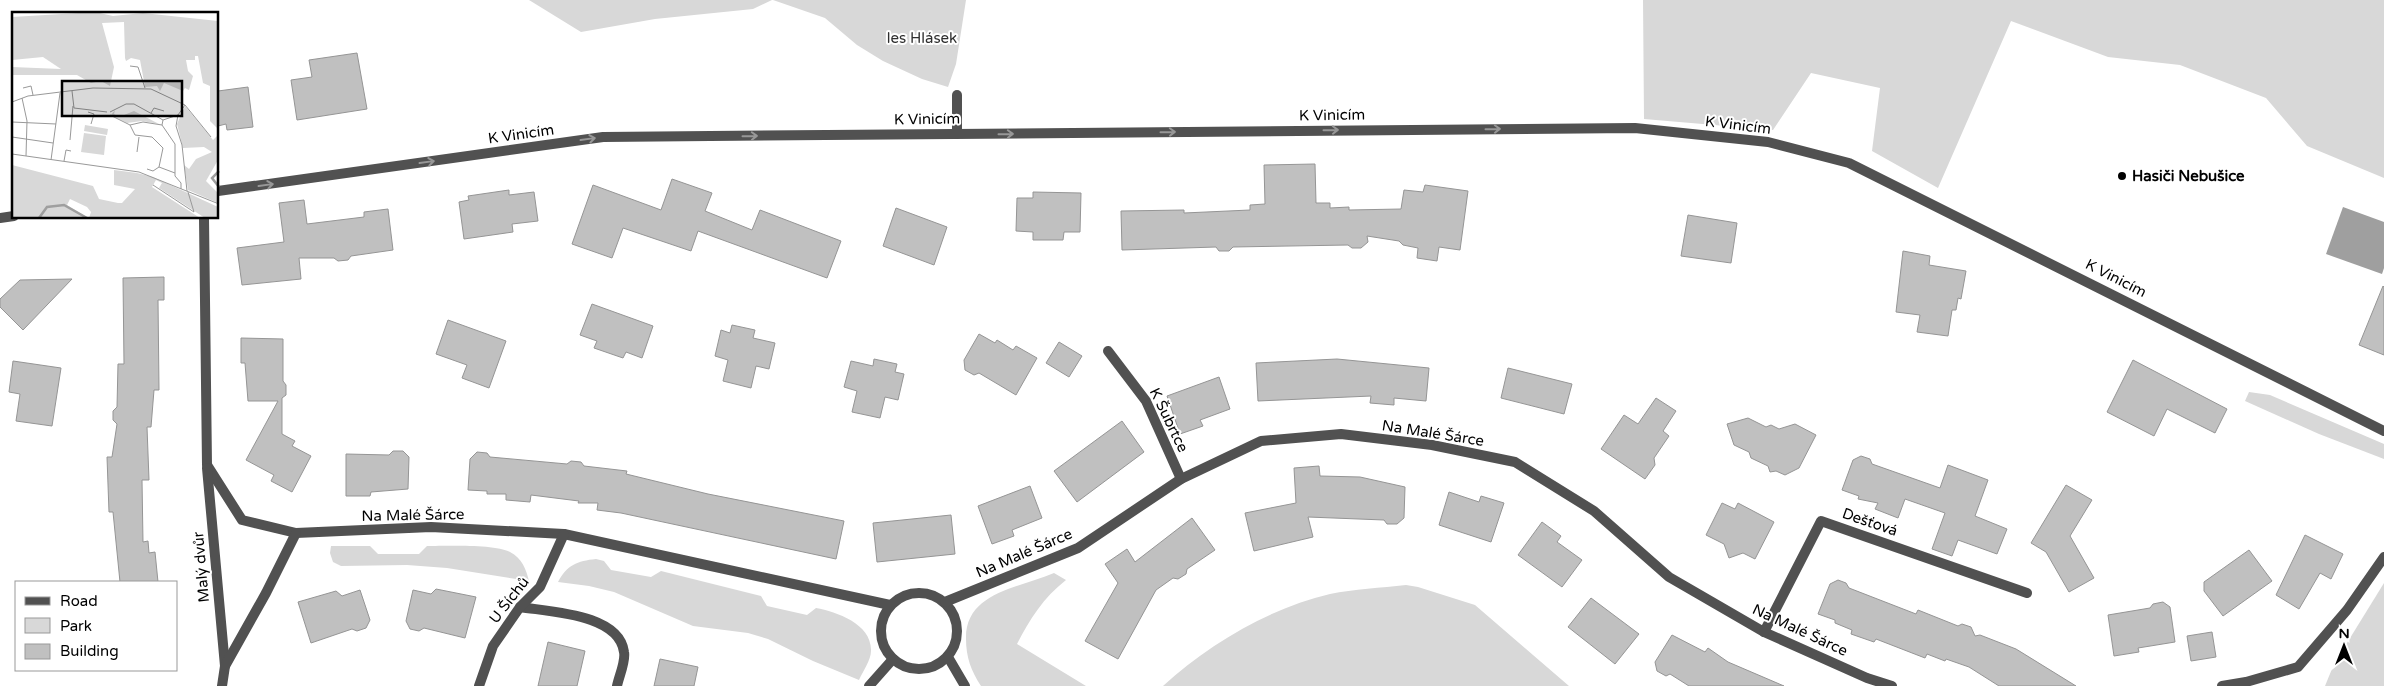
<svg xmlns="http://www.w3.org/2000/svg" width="2384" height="686" font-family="'Varela Round',sans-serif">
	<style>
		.green { fill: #d8d8d8 }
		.water { fill: #9f9f9f }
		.building { fill: #c0c0c0; stroke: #959595 }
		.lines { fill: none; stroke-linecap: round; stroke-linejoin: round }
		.minor { stroke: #515151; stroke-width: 10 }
		.oneway { stroke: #979797 }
		.poi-dot { fill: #000; stroke: #fff; stroke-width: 2 }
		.labels { text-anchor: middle; stroke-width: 4; stroke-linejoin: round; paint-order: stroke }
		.park-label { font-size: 15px; fill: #2f2f2f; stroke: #fff }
		.street-label { font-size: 15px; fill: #000; stroke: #fff }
		.poi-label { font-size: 15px; font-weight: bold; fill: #000; stroke: #fff; text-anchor: start }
		.inset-river { fill: none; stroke: #9f9f9f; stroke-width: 2.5 }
		.inset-road { fill: none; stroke: #999; stroke-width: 1 }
		.view { fill: #000; fill-opacity: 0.15; stroke: #000; stroke-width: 2.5 }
		.inset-edge { fill: none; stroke: #000; stroke-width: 2.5 }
	</style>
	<rect width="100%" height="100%" fill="#fff"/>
	<g class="green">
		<polygon points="529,0 772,0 753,9 655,19 581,32"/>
		<polygon points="773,0 966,0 956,64 948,87 922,79 883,61 857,45 825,18"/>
		<polygon points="1643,0 2384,0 2384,178 2307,146 2266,98 2180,65 2108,57 2011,21 1938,188 1872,151 1880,88 1811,73 1773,130 1644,119"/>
		<polygon points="2249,392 2270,395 2384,444 2384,459 2319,434 2245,401"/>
		<path d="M331 546H370L378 554H419L427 546C446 546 495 544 510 552 522 558 526 569 529 581L447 568 407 565 341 566 333 562 330 553Z"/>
		<path d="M596 559 604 561 611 570 651 577 661 571 761 596 767 606 807 615 816 608C837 612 872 624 871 651 871 660 863 671 859 680L813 661 768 639 748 633 693 626 614 592 589 586 558 582C567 565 577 561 596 559Z"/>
		<path d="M1054 573 1066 580C1043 598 1030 619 1017 644L1086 686H981C971 671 966 657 966 639 965 592 1019 588 1054 573Z"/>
		<polygon points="2384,583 2384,686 2325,686 2334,664"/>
		<path d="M1406 585 1418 587 1475 605 1569 686H1163C1209 644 1270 608 1330 594 1354 589 1381 588 1406 585Z"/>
	</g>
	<polygon class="water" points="2343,207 2384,222 2384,268 2382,274 2326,254"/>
	<g class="building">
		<polygon points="357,53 367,109 297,120 291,80 312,77 309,60"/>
		<polygon points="248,87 253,127 227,130 226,124 218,126 218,91"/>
		<polygon points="1315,164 1316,203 1330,203 1330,208 1349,207 1349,210 1401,209 1404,190 1423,192 1425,185 1468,191 1460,250 1439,247 1437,261 1417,258 1418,248 1403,245 1399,241 1367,236 1368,242 1361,248 1352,248 1348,245 1233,247 1229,251 1219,251 1216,247 1122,250 1121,211 1184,210 1184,213 1250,210 1250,205 1265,204 1264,165"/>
		<polygon points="672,179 712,193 705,211 752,230 760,210 841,241 827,278 698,231 691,251 623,228 612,258 572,244 593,185 661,210"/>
		<polygon points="509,190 509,195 534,192 538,221 512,224 513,232 464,239 459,202 469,200 468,196"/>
		<polygon points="1033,192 1081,193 1080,232 1064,232 1063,240 1033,240 1033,232 1016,231 1017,198 1033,198"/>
		<polygon points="304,200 307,224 364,217 364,212 388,209 393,250 351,256 348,260 338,261 334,258 299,258 301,279 242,285 237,248 284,242 279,203"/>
		<polygon points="896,208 947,227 934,265 883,246"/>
		<polygon points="1688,215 1737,223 1731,263 1681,256"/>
		<polygon points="1903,251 1930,256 1929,265 1966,271 1961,299 1958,298 1956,310 1952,310 1948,336 1917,332 1920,315 1896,312"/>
		<polygon points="164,277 164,300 158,300 159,390 154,390 151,427 147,427 149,480 142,480 143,542 148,541 149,553 155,552 158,582 120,582 113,512 109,512 107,457 112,457 117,424 113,420 113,411 117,407 118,364 124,364 123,278"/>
		<polygon points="72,279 23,330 0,307 0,299 20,280"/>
		<polygon points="2383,286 2384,287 2384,355 2359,345"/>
		<polygon points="592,304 653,326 642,358 626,352 623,358 594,348 597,341 580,335"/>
		<polygon points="448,320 506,341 489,388 462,378 467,365 436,354"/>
		<polygon points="732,325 755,330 753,338 775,343 769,369 756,366 751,388 723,381 728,360 715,356 721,330 730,333"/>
		<polygon points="979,334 995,343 997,340 1013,350 1016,346 1037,358 1016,395 979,373 974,375 965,370 964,360"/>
		<polygon points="241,338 283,339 283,381 286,385 286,395 282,398 282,434 295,441 292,446 311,456 292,492 271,481 274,475 246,460 278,401 248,401 245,363 241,363"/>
		<polygon points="1059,342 1082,356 1069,377 1046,363"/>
		<polygon points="874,359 897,364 895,372 904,374 898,400 885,397 880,418 852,412 857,391 844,387 851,361 873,366"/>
		<polygon points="1337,359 1429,368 1426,401 1394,398 1394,405 1370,403 1371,396 1258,401 1256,363"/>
		<polygon points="2133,360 2227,409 2215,433 2167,409 2154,436 2107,412"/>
		<polygon points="13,361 61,368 52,426 16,421 20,394 9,392"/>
		<polygon points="1508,368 1572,384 1564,414 1501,398"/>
		<polygon points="1219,377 1230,409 1200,420 1203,426 1180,434 1167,396"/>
		<polygon points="1656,398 1676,411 1663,431 1669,436 1654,458 1655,465 1645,479 1601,449 1624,415 1638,424"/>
		<polygon points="1748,418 1766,427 1771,425 1779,429 1795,424 1816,435 1799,468 1785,475 1776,471 1770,472 1768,466 1751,458 1749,452 1734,445 1727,424"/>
		<polygon points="1122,421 1144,452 1077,502 1054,471"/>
		<polygon points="393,451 403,451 409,457 408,489 371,492 370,496 346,496 346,454 389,455"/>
		<polygon points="477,452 487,453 490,457 567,464 571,461 581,462 584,466 627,471 626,474 708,494 844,521 836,559 621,513 597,510 598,503 578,503 579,501 531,495 530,502 506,500 506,494 487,494 487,491 468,490 470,459"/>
		<polygon points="1861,456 1870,459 1872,464 1940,488 1948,465 1988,480 1975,516 2007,529 1997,554 1958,540 1952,556 1932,549 1945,513 1905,499 1898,518 1875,509 1878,503 1858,499 1859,496 1842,490 1853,460"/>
		<polygon points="1319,466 1320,476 1360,477 1405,487 1404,518 1397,524 1387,524 1384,520 1308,517 1313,537 1254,551 1245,513 1296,503 1294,468"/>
		<polygon points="2066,485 2092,500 2070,536 2094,578 2069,592 2046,552 2031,543"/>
		<polygon points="1030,486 1042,518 1012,530 1014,536 992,544 978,506"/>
		<polygon points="1449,492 1479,502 1481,496 1504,503 1491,542 1439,525"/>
		<polygon points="1722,503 1735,509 1738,503 1774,522 1755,559 1743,553 1729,558 1724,544 1706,535"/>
		<polygon points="951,515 955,554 877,562 873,523"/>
		<polygon points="1192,518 1215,550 1187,569 1186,574 1178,579 1173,578 1156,590 1118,659 1085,641 1118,583 1105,564 1127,549 1135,562"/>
		<polygon points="1542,522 1561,536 1557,542 1582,560 1562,587 1518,555"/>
		<polygon points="2305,535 2343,554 2331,579 2320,573 2299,609 2276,595"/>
		<polygon points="2249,550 2272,581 2223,616 2204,591 2204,582"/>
		<polygon points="1838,580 1846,583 1849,588 1916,614 1918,610 1958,626 1962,624 1971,627 1975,636 1980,635 2016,649 2076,686 1999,686 1969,667 1946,659 1945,661 1927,654 1925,658 1876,639 1874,642 1851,634 1852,630 1835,623 1835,620 1818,614 1830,584"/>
		<polygon points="436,589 476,597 465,638 424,628 419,631 410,629 406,621 413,590 431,594"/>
		<polygon points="360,590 370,620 366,628 357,631 352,629 311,643 298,602 336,591 342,596"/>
		<polygon points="1591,598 1639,634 1615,664 1568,627"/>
		<polygon points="2163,602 2170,607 2175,642 2138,648 2139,652 2114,656 2108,615 2150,608 2153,604"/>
		<polygon points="2212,632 2216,657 2191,661 2187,636"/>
		<polygon points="1672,635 1705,652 1708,648 1728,662 1784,686 1689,686 1670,674 1666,676 1657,671 1655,662"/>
		<polygon points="548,642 585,651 577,686 538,686"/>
		<polygon points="660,659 698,667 694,686 654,686"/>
	</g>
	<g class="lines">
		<g class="minor">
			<polyline points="957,134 957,95"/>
			<polyline points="218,191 603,137 1635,128 1768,142 1849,163 2384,431"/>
			<polyline points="0,218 14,216"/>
			<polyline points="204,218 207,465 242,520 296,533 431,527 564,534 890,605"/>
			<polyline points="1108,351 1146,401 1181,479"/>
			<polyline points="207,468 225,666 222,686"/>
			<circle cx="919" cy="631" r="38"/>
			<polyline points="945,602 1078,548 1181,479 1261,441 1341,434 1432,445 1515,462 1594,511 1669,577 1764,632 1867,678 1892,686"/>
			<path d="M520 607C551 612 619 614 624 652 626 661 619 676 617 686"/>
			<polyline points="1764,632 1821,521 2027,593"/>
			<polyline points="948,657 965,686"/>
			<polyline points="225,666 266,593 296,533"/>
			<polyline points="479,686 493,646 520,607 540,587 564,534"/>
			<polyline points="869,686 893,659"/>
			<polyline points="2222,686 2246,682 2298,667 2347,610 2384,557"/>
		</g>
	</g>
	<defs><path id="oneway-shaft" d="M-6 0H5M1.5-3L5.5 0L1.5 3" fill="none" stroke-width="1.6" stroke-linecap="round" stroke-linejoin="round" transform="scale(1.25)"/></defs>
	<g class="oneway">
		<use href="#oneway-shaft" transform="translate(1493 129) rotate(-1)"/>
		<use href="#oneway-shaft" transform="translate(1331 130) rotate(-1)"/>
		<use href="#oneway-shaft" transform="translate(1168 132) rotate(-1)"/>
		<use href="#oneway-shaft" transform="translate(1006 134) rotate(-1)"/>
		<use href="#oneway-shaft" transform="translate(750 136) rotate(-1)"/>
		<use href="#oneway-shaft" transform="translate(588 139) rotate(-8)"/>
		<use href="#oneway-shaft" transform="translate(427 162) rotate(-8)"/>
		<use href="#oneway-shaft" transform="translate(266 185) rotate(-8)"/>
	</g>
	<circle class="poi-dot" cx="2122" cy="176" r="5"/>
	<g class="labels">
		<g class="park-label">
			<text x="922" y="43">les Hlásek</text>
		</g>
		<g class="street-label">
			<text transform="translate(1332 115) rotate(-1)" y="5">K Vinicím</text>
			<text transform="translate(927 119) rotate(-1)" y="5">K Vinicím</text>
			<text transform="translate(1738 125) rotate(7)" y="5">K Vinicím</text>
			<text transform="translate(521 134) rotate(-8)" y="5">K Vinicím</text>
			<text transform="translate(2116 278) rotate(27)" y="5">K Vinicím</text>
			<text transform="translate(1169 420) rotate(64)" y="5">K Šubrtce</text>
			<text transform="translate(1433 433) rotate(9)" y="5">Na Malé Šárce</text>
			<text transform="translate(413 515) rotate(-1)" y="5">Na Malé Šárce</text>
			<text transform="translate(1870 522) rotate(19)" y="5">Dešťová</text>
			<text transform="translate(1024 553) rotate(-23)" y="5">Na Malé Šárce</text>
			<text transform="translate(201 567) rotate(-95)" y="5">Malý dvůr</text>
			<text transform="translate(509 600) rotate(-52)" y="5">U Šíchů</text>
			<text transform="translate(1800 630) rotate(25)" y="5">Na Malé Šárce</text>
		</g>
		<g class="poi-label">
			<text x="2132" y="181">Hasiči Nebušice</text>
		</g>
	</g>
	<g transform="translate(12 12)">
		<rect width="206" height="206" fill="#fff"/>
		<path d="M83 0 101 4 131 1 206 9V117L198 109V74L191 71 186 44H183V48H174L176 59 181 64 177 78 173 76 171 79 152 71 148 79 145 74 133 75 128 48 119 46 114 49 113 46 112 10 90 11 102 55 98 74 89 69 79 71 65 63H0V55L49 57 31 45 0 48V5ZM173 94 201 128 206 123V148L194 169 206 181V191L176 178 172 153 177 157 184 147 200 140 192 135 171 136 165 112ZM103 98 102 102 107 105 122 99 147 112 130 109 115 111 99 103ZM73 113 96 117 95 123 72 119ZM72 121 94 124 92 143 69 140ZM0 153 81 174 87 187 106 191H110L123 177 102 173V158L125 161 141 165 206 195V206H193L147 176 150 171 144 168 140 175 188 206H77L79 200 75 195 58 187 55 193 76 206H0Z" fill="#d8d8d8"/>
		<path class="inset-river" d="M207 159 200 166 207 175M27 206 35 195 52 193 75 206"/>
		<path class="inset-road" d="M176 0H205M118 54 126 55 133 76M11 76 19 74 21 83M60 79 62 96 95 100M10 86 15 109 14 144M0 90 16 84 81 76 139 77 173 93 199 125M76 100 82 102 79 112M98 100 114 92H122L151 108 150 113 163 132V164L169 171V177M139 101 142 96 152 99M98 103 118 113 131 110 150 113M166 103 164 114 170 133 175 179M151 108 166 103 173 93M0 110 44 112M118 113 123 123 140 125 151 136 147 155 141 159 135 157M0 125 41 131M58 128 61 94M125 140 127 125M0 142 127 160 207 192M39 148 48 81M52 149 54 138 59 139M147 155 163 161M141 173 182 200 176 180"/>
		<path class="view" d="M50 69H170V104H50Z"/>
		<rect width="206" height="206" class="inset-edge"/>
	</g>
	<rect x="15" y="581" width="162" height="90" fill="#ffffff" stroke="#999999"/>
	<rect x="25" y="597" width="25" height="8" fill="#515151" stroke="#999999"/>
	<text x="60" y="606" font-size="15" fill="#000000">Road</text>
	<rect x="25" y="618" width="25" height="15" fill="#d8d8d8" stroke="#999999"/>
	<text x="60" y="631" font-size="15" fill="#000000">Park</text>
	<rect x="25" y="644" width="25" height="15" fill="#c0c0c0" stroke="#999999"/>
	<text x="60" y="656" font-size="15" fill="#000000">Building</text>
	<g transform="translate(2344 646)" stroke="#ffffff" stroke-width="4" paint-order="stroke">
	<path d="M0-4L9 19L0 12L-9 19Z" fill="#000000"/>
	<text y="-8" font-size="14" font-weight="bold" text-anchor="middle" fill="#000000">N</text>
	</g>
</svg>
